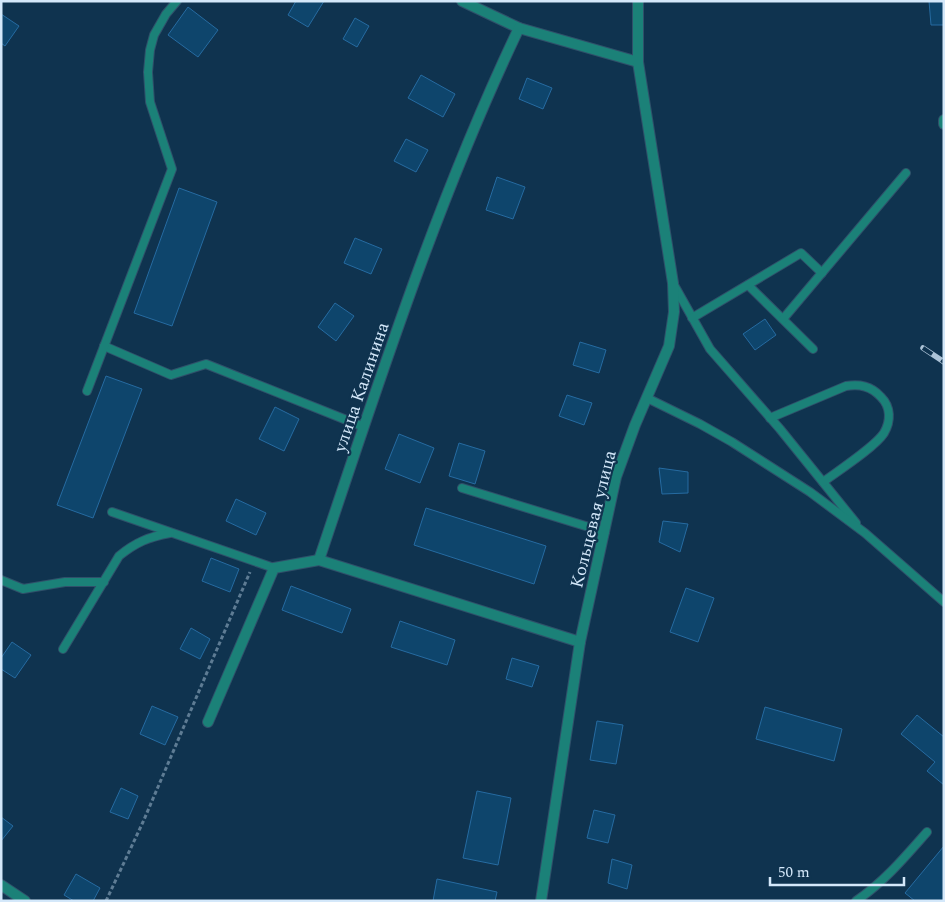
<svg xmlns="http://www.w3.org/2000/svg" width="945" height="902" font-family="Spectral,serif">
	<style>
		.building { fill: #0e456c; stroke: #266ba1 }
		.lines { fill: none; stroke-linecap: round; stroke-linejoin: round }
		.service-casing { stroke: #2f506a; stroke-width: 10 }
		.minor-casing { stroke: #2f506a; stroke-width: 12 }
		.tertiary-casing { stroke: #2f506a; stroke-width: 12 }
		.path { stroke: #5e7c94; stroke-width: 3; stroke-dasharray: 4 2.5; stroke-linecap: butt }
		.service { stroke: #1b8178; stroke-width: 8 }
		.minor { stroke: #1b8178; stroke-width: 10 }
		.tertiary { stroke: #1b8178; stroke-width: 10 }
		.rail-casing { stroke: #acc3d7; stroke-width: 5.5 }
		.rail { stroke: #0f334f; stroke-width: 4; stroke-dasharray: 11; stroke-linecap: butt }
		.labels { text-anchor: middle; stroke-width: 4.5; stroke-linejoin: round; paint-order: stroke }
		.street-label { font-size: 18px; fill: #d4e8fa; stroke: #0f334f }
	</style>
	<rect width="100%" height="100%" fill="#0f334f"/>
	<g class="building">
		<polygon points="296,1 324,1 308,27 288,15"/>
		<polygon points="929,1 944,1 944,25 931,25"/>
		<polygon points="188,7 218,30 198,57 168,35"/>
		<polygon points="1,14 19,26 5,46 1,43"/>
		<polygon points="355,18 369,26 357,47 343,39"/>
		<polygon points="421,75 455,94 443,117 408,98"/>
		<polygon points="527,78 552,88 543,109 519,99"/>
		<polygon points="406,139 428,150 416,172 394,161"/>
		<polygon points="497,177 525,187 513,219 486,210"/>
		<polygon points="179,188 217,202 172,326 134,313"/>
		<polygon points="355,238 382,249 371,274 344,263"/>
		<polygon points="335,303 354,316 336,341 318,327"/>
		<polygon points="765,319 776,335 755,350 743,334"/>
		<polygon points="580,342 606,350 599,373 573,365"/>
		<polygon points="106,376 142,389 93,518 57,505"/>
		<polygon points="567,395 592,403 584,425 559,416"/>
		<polygon points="275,407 299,419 284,451 259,439"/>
		<polygon points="399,434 434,448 420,483 385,469"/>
		<polygon points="459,443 485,451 475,484 449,476"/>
		<polygon points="659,468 688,472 688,493 662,494"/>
		<polygon points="236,499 266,513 256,535 226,521"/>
		<polygon points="426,508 546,546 534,584 414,545"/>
		<polygon points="663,521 688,524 680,552 659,542"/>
		<polygon points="211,558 239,569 230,592 202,581"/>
		<polygon points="291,586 351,609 342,633 282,610"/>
		<polygon points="686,588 714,598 698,642 670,632"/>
		<polygon points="400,621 455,640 447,665 391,647"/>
		<polygon points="191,628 210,639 200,659 180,649"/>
		<polygon points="12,642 31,655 15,678 1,669 1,658"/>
		<polygon points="512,658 539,666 532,687 506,679"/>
		<polygon points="152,706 178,717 165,745 140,734"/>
		<polygon points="765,707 842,729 834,761 756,739"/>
		<polygon points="917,715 944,737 944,785 927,771 935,762 901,734"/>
		<polygon points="597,721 623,725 616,764 590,760"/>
		<polygon points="121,788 138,796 128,819 110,812"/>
		<polygon points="477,791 511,798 498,865 463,858"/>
		<polygon points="594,810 615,815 608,843 587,838"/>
		<polygon points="1,817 13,826 1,841"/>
		<polygon points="944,846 944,901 915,901 905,893"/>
		<polygon points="612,859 632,865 627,889 608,883"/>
		<polygon points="76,874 100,888 93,901 74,901 64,895"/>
		<polygon points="437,879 497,892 495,901 433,901"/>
	</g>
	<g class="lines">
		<defs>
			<g id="service">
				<polyline points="674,285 710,349 780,429 856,523"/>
				<polyline points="748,285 813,349"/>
				<polyline points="692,318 801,253 822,273"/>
				<polyline points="783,319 906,173"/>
				<polyline points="104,346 171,375 206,364 364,427"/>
				<polyline points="87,391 172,169 150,102 148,72 150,50 154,35 166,14 177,1"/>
				<polyline points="647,398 700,424 732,442 810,492 865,533 944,602"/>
				<path d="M770 418 846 386C860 384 871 386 881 397 891 407 891 421 884 433 875 447 838 471 823 482"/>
				<polyline points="462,488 605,532"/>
				<polyline points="112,512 274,568"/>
				<polyline points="1,580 23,589 65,582 104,582"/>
				<path d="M63 649 119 556C136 542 149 537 170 533"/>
				<path d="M856 901C884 882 905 857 927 832"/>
			</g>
			<g id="minor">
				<polyline points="462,1 519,28 638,62"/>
				<polyline points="944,120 944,124"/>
				<path d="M319 560C379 381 437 200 519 28"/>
				<polyline points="208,722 274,568 319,560 580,642"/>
				<polyline points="1,885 25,901"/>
			</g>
			<polyline id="tertiary" points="541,901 580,642 616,477 635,425 669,346 674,312 673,283 638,62 638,1"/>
		</defs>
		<use href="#service" class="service-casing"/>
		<use href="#minor" class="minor-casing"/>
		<use href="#tertiary" class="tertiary-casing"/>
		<polyline class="path" points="106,901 143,822 250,572"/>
		<use href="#service" class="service"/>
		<use href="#minor" class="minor"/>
		<use href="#tertiary" class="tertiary"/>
		<defs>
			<polyline id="rail" points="923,348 944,362"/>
		</defs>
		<use href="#rail" class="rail-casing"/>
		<use href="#rail" class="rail"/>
	</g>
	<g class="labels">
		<g class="street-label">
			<text transform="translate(361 387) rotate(-71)" y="6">улица Калинина</text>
			<text transform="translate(593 519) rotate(-76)" y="6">Кольцевая улица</text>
		</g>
	</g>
	<rect width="945" height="902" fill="none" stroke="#d4e8fa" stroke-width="5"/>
	<path d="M770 877v8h134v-8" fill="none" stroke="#d4e8fa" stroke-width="2.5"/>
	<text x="778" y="877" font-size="15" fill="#d4e8fa" stroke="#0f334f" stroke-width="4" paint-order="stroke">50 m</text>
</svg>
